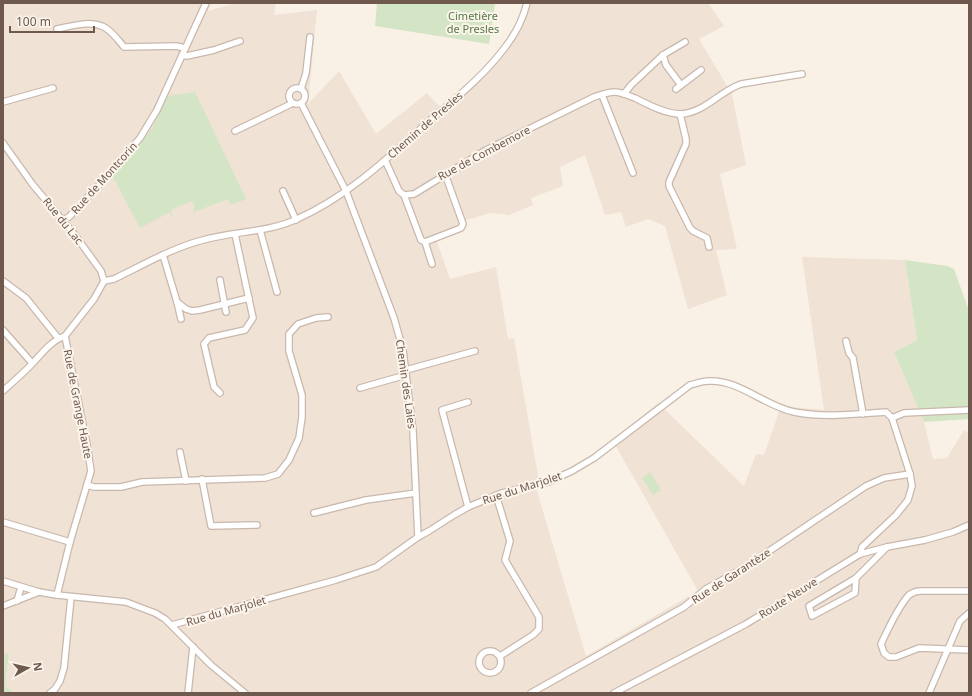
<svg xmlns="http://www.w3.org/2000/svg" width="972" height="696" font-family="'Noto Sans',sans-serif">
	<style>
		.residential { fill: #f0e2d4 }
		.green { fill: #d3e5c5 }
		.lines { fill: none; stroke-linecap: round; stroke-linejoin: round }
		.minor-casing { stroke: #c9b8ad; stroke-width: 8 }
		.minor { stroke: #fff; stroke-width: 5.5 }
		.labels { text-anchor: middle; stroke-width: 4; stroke-linejoin: round; paint-order: stroke }
		.park-label { font-size: 11px; fill: #59794a; stroke: #fcf5eb }
		.street-label { font-size: 11px; fill: #6f584e; stroke: #fcf5eb }
	</style>
	<rect width="100%" height="100%" fill="#f9f1e5"/>
	<polygon class="residential" points="3,3 211,3 208,11 237,3 276,3 274,15 317,10 308,104 339,71 376,134 427,93 440,107 482,72 503,46 516,28 525,3 708,3 724,26 699,39 732,94 746,165 720,174 737,249 716,250 727,295 688,309 665,226 648,219 626,227 621,212 605,215 585,155 560,167 563,186 531,198 533,205 509,215 490,213 464,221 466,228 436,239 450,279 496,267 508,339 514,338 540,487 536,488 586,656 698,591 613,441 658,403 744,486 756,454 764,455 781,406 824,410 802,257 905,260 917,340 894,352 924,422 933,459 947,458 964,430 969,433 969,693 14,693 5,686 9,653 3,654"/>
	<g class="green">
		<polygon points="377,3 495,3 489,44 375,26"/>
		<polygon points="195,92 246,199 231,205 228,199 194,212 193,209 195,207 192,201 171,210 173,217 172,217 170,212 140,228 112,175 138,147 153,127 167,96"/>
		<polygon points="905,260 947,266 954,269 969,311 969,419 924,422 894,352 917,340"/>
		<polygon points="650,472 661,490 653,495 642,478"/>
		<polygon points="9,653 5,686 14,693 3,693 3,654"/>
	</g>
	<g class="lines">
		<defs>
			<g id="minor">
				<path d="M57 29C72 26 90 20 104 27 112 31 118 40 124 47L176 46 185 48"/>
				<polyline points="182,55 187,56 214,50 240,41"/>
				<polyline points="663,55 666,65 681,85"/>
				<circle cx="297" cy="96" r="8"/>
				<polyline points="301,89 306,73 310,37"/>
				<polyline points="676,89 701,70"/>
				<polyline points="624,94 631,85 663,55 685,42"/>
				<polyline points="602,95 633,173"/>
				<polyline points="3,102 53,88"/>
				<polyline points="301,103 346,191 394,318 403,350 413,431 418,537"/>
				<polyline points="680,114 686,139 686,144 669,182 669,186 690,228 693,231 707,238 709,247"/>
				<polyline points="235,131 293,103"/>
				<polyline points="3,143 33,185 75,235 101,271 104,281"/>
				<path d="M385 160 399 191 404 195 414 194 486 150 594 97C600 95 608 92 615 92 621 92 629 96 635 98 649 105 666 114 681 114 704 113 720 91 741 84L802 74"/>
				<polyline points="283,191 296,220"/>
				<polyline points="404,195 421,240 425,242 461,228 463,224 445,174"/>
				<polyline points="63,220 69,217 101,183 140,138 157,110 206,3"/>
				<polyline points="260,230 277,292"/>
				<polyline points="425,242 432,264"/>
				<polyline points="163,255 177,302 186,309 192,311 200,310 249,298"/>
				<polyline points="220,280 226,312"/>
				<polyline points="3,281 26,298 58,338"/>
				<path d="M104 281 114 279C143 265 172 248 203 240 234 231 267 233 297 219 347 197 388 158 428 122 456 98 484 76 506 46 516 33 523 19 527 3"/>
				<polyline points="177,302 181,319"/>
				<polyline points="3,330 32,363"/>
				<polyline points="846,341 849,353 853,358 863,414"/>
				<polyline points="406,370 475,351"/>
				<polyline points="360,388 406,375"/>
				<path d="M3 391C12 383 21 375 29 367 40 356 50 341 65 336L94 299 104 281"/>
				<polyline points="220,393 214,387 204,344 209,338 245,330 253,318 235,234"/>
				<polyline points="180,452 186,481"/>
				<polyline points="202,479 211,526 257,525"/>
				<polyline points="87,485 94,487 121,487 142,482 265,478 278,474 289,460 299,438 302,417 302,395 289,351 289,334 298,324 316,318 328,317"/>
				<polyline points="496,495 510,541 505,560 539,617 539,629 533,635 500,656"/>
				<polyline points="468,507 442,410 468,402"/>
				<polyline points="314,513 366,500 416,493"/>
				<polyline points="3,522 70,542"/>
				<polyline points="860,554 862,547 896,515 908,500 912,486 910,474 892,418"/>
				<polyline points="856,578 855,593 812,616 809,606 856,578 887,547"/>
				<polyline points="3,581 39,592 57,595 126,602 155,613 165,619 211,665 245,693"/>
				<path d="M969 591H921C916 591 913 592 909 595 898 607 888 629 881 644L884 653 889 657H896L919 648 969 650"/>
				<polyline points="57,595 70,542 91,471 87,445 65,336"/>
				<polyline points="17,601 21,587"/>
				<polyline points="3,606 39,592"/>
				<path d="M172 625 336 580 376 567 418 537 429 531 454 515 468 507 502 493 548 482 572 471 594 458 690 385C695 384 702 381 708 381 739 379 764 406 794 412 824 418 855 414 886 412L892 418 904 413 969 410"/>
				<circle cx="490" cy="662" r="11"/>
				<polyline points="50,693 55,689 60,681 64,668 71,597"/>
				<polyline points="188,693 193,647"/>
				<polyline points="531,693 684,607 706,589 744,568 866,486 884,478 910,474"/>
				<polyline points="614,693 746,624 860,554 887,547 925,540 953,532 969,525"/>
				<polyline points="929,693 960,621 969,613"/>
			</g>
		</defs>
		<use href="#minor" class="minor-casing"/>
		<use href="#minor" class="minor"/>
	</g>
	<g class="labels">
		<g class="park-label">
			<text x="473" y="20">Cimetière<tspan x="473" dy="13">de Presles</tspan></text>
		</g>
		<g class="street-label">
			<text transform="translate(425 125) rotate(-41)" y="4">Chemin de Presles</text>
			<text transform="translate(484 153) rotate(-28)" y="4">Rue de Combemore</text>
			<text transform="translate(104 178) rotate(-48)" y="4">Rue de Montcorin</text>
			<text transform="translate(63 221) rotate(51)" y="4">Rue du Lac</text>
			<text transform="translate(406 384) rotate(82)" y="4">Chemin des Laies</text>
			<text transform="translate(78 404) rotate(79)" y="4">Rue de Grange Haute</text>
			<text transform="translate(522 488) rotate(-18)" y="4">Rue du Marjolet</text>
			<text transform="translate(731 576) rotate(-33)" y="4">Rue de Garantèze</text>
			<text transform="translate(788 598) rotate(-32)" y="4">Route Neuve</text>
			<text transform="translate(226 611) rotate(-16)" y="4">Rue du Marjolet</text>
		</g>
	</g>
	<rect width="972" height="696" fill="none" stroke="#6f584e" stroke-width="8"/>
	<g transform="translate(28 668) rotate(82)" stroke="#fcf5eb" stroke-width="3" paint-order="stroke">
	<path d="M0-3L7 15L0 10L-7 15Z" fill="#6f584e"/>
	<text y="-6" font-size="11" font-weight="bold" text-anchor="middle" fill="#6f584e">N</text>
	</g>
	<path d="M10 26v6h84v-6" fill="none" stroke="#6f584e" stroke-width="2"/>
	<text x="16" y="26" font-size="12" fill="#6f584e" stroke="#fcf5eb" stroke-width="3" paint-order="stroke">100 m</text>
</svg>
